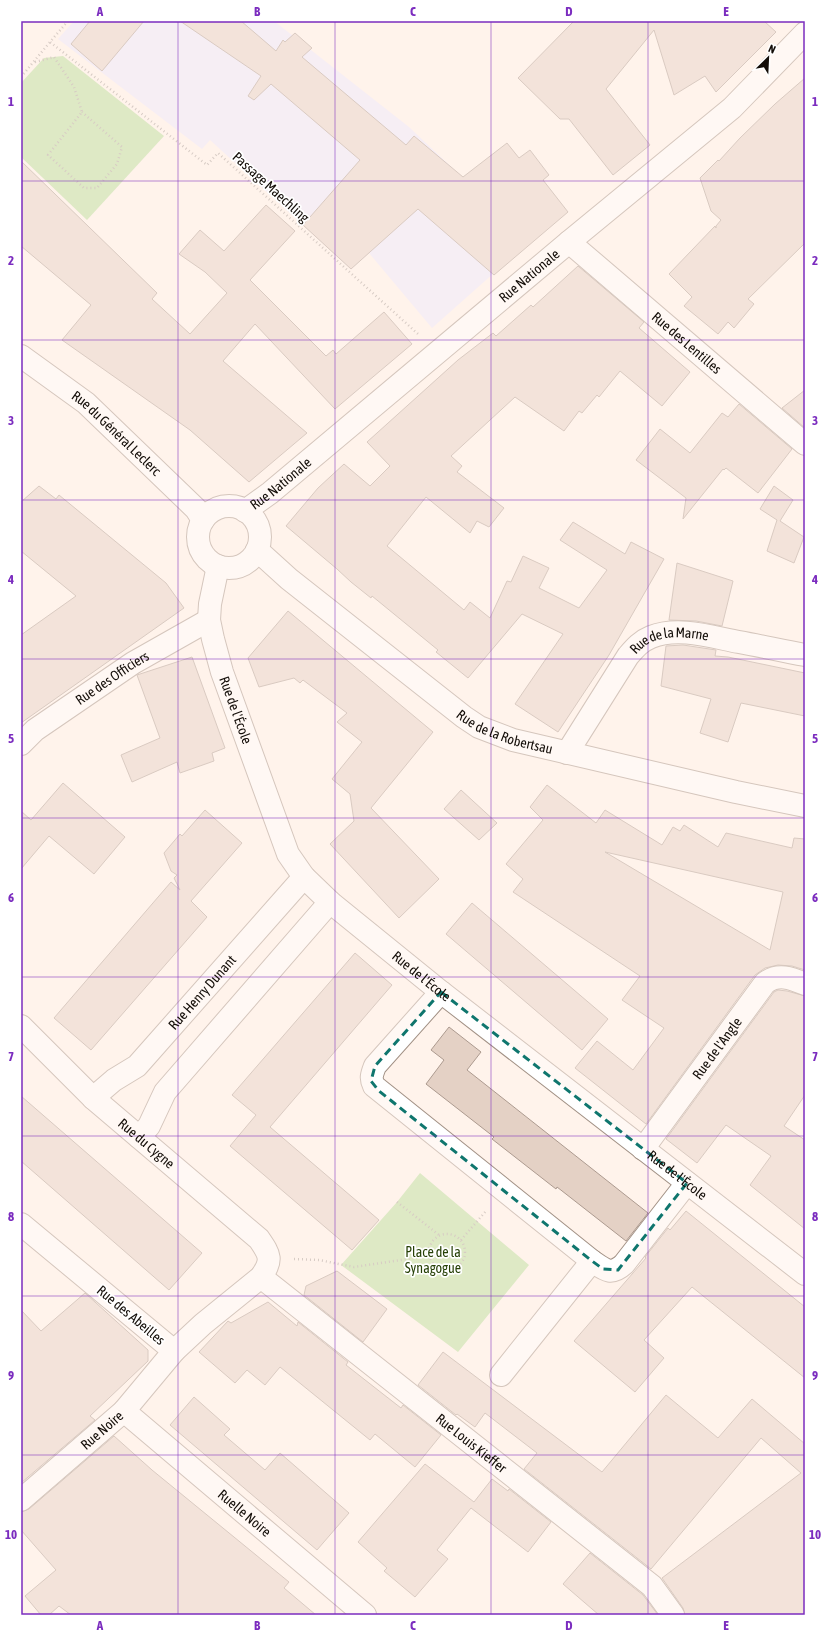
<svg xmlns="http://www.w3.org/2000/svg" width="826" height="1636" font-family="'Asap Condensed',sans-serif">
	<style>
		.education { fill: #ece8ff }
		.green { fill: #b6dd97 }
		.building { fill: #e4d1c5; stroke: #ac9a8f; fill-rule: evenodd }
		.lines { fill: none; stroke-linecap: round; stroke-linejoin: round }
		.minor-casing { stroke: #a29185; stroke-width: 24 }
		.tertiary-casing { stroke: #a29185; stroke-width: 24 }
		.path { stroke: #a79d96; stroke-width: 2.5; stroke-dasharray: 1 3; stroke-linecap: butt }
		.minor { stroke: #fff; stroke-width: 22 }
		.tertiary { stroke: #fff; stroke-width: 22 }
		.marked { fill: none; stroke: #0f766e; stroke-width: 3; stroke-dasharray: 8 5; stroke-linejoin: round }
		.grid { fill: none; stroke: #7b2cbf; stroke-width: 1; stroke-opacity: 0.55 }
		.labels { text-anchor: middle; stroke-width: 3.5; stroke-linejoin: round; paint-order: stroke }
		.street-label { font-size: 14px; fill: #130d08; stroke: #fff }
		.park-label { font-size: 14px; fill: #264006; stroke: #fff }
		.neatline { fill: none; stroke: #7b2cbf; stroke-width: 1.5 }
		.grid-label { font-size: 13px; text-anchor: middle; font-weight: bold; fill: #7b2cbf }
	</style>
	<rect width="100%" height="100%" fill="#fff3eb"/>
	<polygon class="education" points="74,21 274,21 409,127 530,241 432,328 369,253 351,269 210,140 202,149 58,39"/>
	<g class="green">
		<polygon points="63,56 164,136 87,220 21,157 21,83 44,58"/>
		<polygon points="420,1173 529,1265 458,1352 341,1265 397,1202"/>
	</g>
	<g class="building">
		<polygon points="90,21 144,21 102,71 71,44"/>
		<polygon points="180,21 241,21 276,51 283,40 285,42 295,33 312,48 302,57 406,145 414,136 463,177 507,143 519,158 530,150 549,175 543,180 568,212 494,275 418,209 351,269 303,225 360,160 271,84 254,100 248,96 261,76"/>
		<polygon points="574,21 764,21 776,32 716,92 705,76 674,95 654,30 606,89 650,145 613,175 569,119 560,119 518,78"/>
		<polygon points="805,78 805,243 748,299 754,304 734,328 728,322 718,334 684,306 692,297 669,274 715,226 716,228 716,226 721,220 711,211 700,178 718,160 719,161 740,138 775,104"/>
		<polygon points="21,161 157,293 152,299 190,334 227,293 205,272 179,254 200,230 224,251 266,205 295,231 250,280 326,356 333,350 336,354 384,312 412,344 335,409 255,324 223,361 307,433 249,482 190,430 62,340 91,305 21,246"/>
		<polygon points="578,266 644,322 639,328 690,372 662,406 620,371 599,397 597,395 582,413 579,411 564,431 515,397 451,456 462,466 457,472 504,508 489,527 477,521 470,533 426,497 387,546 464,610 470,602 490,618 507,581 511,582 523,556 549,568 539,588 579,608 607,570 560,540 573,522 625,554 631,542 664,559 609,655 558,732 515,704 563,634 522,614 468,678 436,652 438,650 372,596 371,598 351,582 337,569 286,526 318,488 344,464 370,486 390,466 367,442 458,360 493,333 496,336 531,305 533,307"/>
		<polygon points="805,390 805,428 782,408"/>
		<polygon points="739,404 792,449 758,493 726,468 724,470 723,469 683,519 686,498 636,460 660,429 690,453 722,413 728,417"/>
		<polygon points="39,486 56,499 59,495 166,583 184,608 21,723 21,635 76,596 21,551 21,502"/>
		<polygon points="774,486 793,500 780,521 804,537 794,563 767,551 777,520 760,509"/>
		<polygon points="677,563 733,581 722,626 696,621 669,620"/>
		<polygon points="288,611 433,732 371,808 439,879 399,918 330,844 354,821 350,794 332,779 362,742 337,722 347,713 303,680 300,683 294,678 259,687 248,658"/>
		<polygon points="683,645 716,650 715,656 728,657 805,673 805,716 741,703 728,742 700,733 711,699 661,686 666,646"/>
		<polygon points="192,657 225,748 212,753 214,761 180,773 177,762 132,782 121,755 160,738 137,675"/>
		<polygon points="63,783 125,837 94,874 49,836 21,869 21,811 31,820"/>
		<path d="M547 785 596 823 605 810 662 845 673 827 680 831 684 825 718 847 726 833 792 848 794 838 805 839V970L792 966 778 965 765 968 755 975 646 1124 575 1068 597 1041 633 1070 664 1028 622 1000 640 976 513 892 523 879 506 864 543 820 530 807ZM605 852 783 892 770 950Z"/>
		<polygon points="461,790 497,823 479,840 444,809"/>
		<polygon points="205,810 242,843 191,901 207,917 91,1050 54,1018 171,882 180,890 174,878 177,875 171,871 164,853 180,834 182,836"/>
		<polygon points="472,903 608,1019 582,1050 446,934"/>
		<polygon points="355,953 392,985 270,1127 379,1220 352,1250 230,1146 256,1115 232,1095"/>
		<polygon points="778,990 787,991 805,996 805,1095 784,1126 805,1140 805,1229 750,1185 771,1156 726,1125 697,1163 666,1139 774,992"/>
		<polygon points="449,1027 481,1052 467,1070 648,1213 626,1241 557,1187 556,1189 492,1139 494,1137 426,1084 444,1060 431,1050"/>
		<polygon points="21,1096 202,1253 169,1290 21,1161"/>
		<polygon points="686,1211 805,1307 805,1378 692,1287 644,1340 664,1358 635,1392 574,1341 646,1258 645,1257 668,1228 670,1230"/>
		<polygon points="337,1271 387,1309 363,1342 304,1295 306,1286"/>
		<polygon points="85,1293 148,1350 148,1361 90,1416 95,1420 21,1483 21,1310 41,1331"/>
		<polygon points="268,1302 297,1326 298,1322 348,1362 346,1365 383,1394 401,1408 403,1405 441,1435 415,1467 375,1434 370,1440 280,1367 265,1385 247,1370 235,1383 199,1352 228,1321 231,1323"/>
		<polygon points="443,1352 602,1472 666,1395 718,1438 752,1399 805,1444 805,1615 685,1615 683,1608 662,1578 801,1473 761,1438 651,1569 524,1469 537,1453 485,1413 475,1427 457,1414 456,1415 418,1385"/>
		<polygon points="194,1397 230,1429 224,1435 265,1470 280,1453 349,1513 317,1550 170,1425"/>
		<polygon points="114,1436 152,1470 289,1582 284,1588 316,1615 71,1615 59,1606 49,1615 41,1615 25,1596 56,1570 21,1530 21,1512 29,1509"/>
		<polygon points="425,1464 474,1502 492,1479 508,1491 509,1489 551,1522 528,1552 471,1508 437,1550 448,1559 415,1597 384,1571 387,1568 358,1542"/>
		<polygon points="590,1553 643,1595 658,1615 599,1615 563,1584"/>
	</g>
	<g class="lines">
		<defs>
			<g id="minor">
				<path id="s1" d="M569 242 805 444"/>
				<path id="s2" d="M245 511 270 493 569 242 732 108 805 33"/>
				<path id="s3" d="M218 566 210 604 209 620 213 639 222 672 288 854 304 877 330 902 441 992 805 1274"/>
				<path id="s4" d="M21 744 35 730 133 663 209 620"/>
				<path id="s5" d="M567 753 628 656C635 648 641 641 651 637 678 626 712 637 739 642 761 646 783 651 805 655"/>
				<path d="M441 992 375 1066C372 1074 370 1078 374 1086L592 1261C605 1270 611 1276 624 1264L687 1183"/>
				<path id="s6" d="M21 1026 93 1098 259 1239C270 1255 273 1260 261 1277L203 1324 174 1351 21 1224"/>
				<path id="s7" d="M93 1098 114 1080 137 1066 304 877"/>
				<polyline points="139,1137 149,1126 165,1092 330,902"/>
				<path id="s8" d="M643 1149 765 983C778 973 791 978 805 984"/>
				<path id="s9" d="M261 1277 652 1586 673 1615"/>
				<polyline points="501,1375 592,1261"/>
				<path id="s10" d="M124 1411 365 1615"/>
				<path id="s11" d="M21 1500 124 1411 174 1351"/>
			</g>
			<g id="tertiary">
				<path id="s12" d="M21 356 86 403 196 509 203 520"/>
				<circle cx="229" cy="537" r="31"/>
				<path id="s13" d="M257 550 289 579 464 717 479 727 513 740 736 792 805 806"/>
			</g>
		</defs>
		<use href="#minor" class="minor-casing"/>
		<use href="#tertiary" class="tertiary-casing"/>
		<g class="path">
			<polyline points="68,21 50,42 207,165 218,153 418,334"/>
			<polyline points="35,62 54,57 74,87 82,112 48,155 84,188 97,188 117,164 122,147 82,112"/>
			<polyline points="21,77 50,42"/>
			<polyline points="397,1202 439,1235"/>
			<circle cx="447" cy="1252" r="18"/>
			<polyline points="461,1240 486,1211"/>
			<polyline points="294,1259 319,1260 354,1267 428,1256"/>
		</g>
		<use href="#minor" class="minor"/>
		<use href="#tertiary" class="tertiary"/>
	</g>
	<path d="M0 0H826V1636H0ZM441 992 687 1183 618 1270 603 1269 592 1261 379 1091 371 1081 375 1066Z" fill="#fff3eb" fill-opacity=".55" fill-rule="evenodd"/>
	<path class="marked" d="M441 992 687 1183 618 1270 603 1269 592 1261 379 1091 371 1081 375 1066Z"/>
	<path class="grid" d="M178 21V1615M335 21V1615M491 21V1615M648 21V1615M21 181H805M21 340H805M21 500H805M21 659H805M21 818H805M21 977H805M21 1136H805M21 1296H805M21 1455H805"/>
	<g class="labels">
		<g class="street-label">
			<text transform="translate(271 187) rotate(42)" y="5">Passage Maechling</text>
			<text dy="5" stroke="none"><textPath href="#s2" startOffset="369">Rue Nationale</textPath></text>
			<text dy="5" stroke="none"><textPath href="#s1" startOffset="155">Rue des Lentilles</textPath></text>
			<text dy="5" stroke="none"><textPath href="#s12" startOffset="123">Rue du Général Leclerc</textPath></text>
			<text dy="5" stroke="none"><textPath href="#s2" startOffset="45">Rue Nationale</textPath></text>
			<text dy="5" stroke="none"><textPath href="#s5" startOffset="162">Rue de la Marne</textPath></text>
			<text dy="5" stroke="none"><textPath href="#s4" startOffset="113">Rue des Officiers</textPath></text>
			<text dy="5" stroke="none"><textPath href="#s3" startOffset="149">Rue de l'École</textPath></text>
			<text dy="5" stroke="none"><textPath href="#s13" startOffset="310">Rue de la Robertsau</textPath></text>
			<text dy="5" stroke="none"><textPath href="#s3" startOffset="484">Rue de l'École</textPath></text>
			<text dy="5" stroke="none"><textPath href="#s7" startOffset="153">Rue Henry Dunant</textPath></text>
			<text dy="5" stroke="none"><textPath href="#s8" startOffset="125">Rue de l'Angle</textPath></text>
			<text dy="5" stroke="none"><textPath href="#s6" startOffset="172">Rue du Cygne</textPath></text>
			<text dy="5" stroke="none"><textPath href="#s3" startOffset="808">Rue de l'École</textPath></text>
			<text transform="translate(131 1315) rotate(40)" y="5">Rue des Abeilles</text>
			<text dy="5" stroke="none"><textPath href="#s11" startOffset="107">Rue Noire</textPath></text>
			<text dy="5" stroke="none"><textPath href="#s9" startOffset="268">Rue Louis Kieffer</textPath></text>
			<text dy="5" stroke="none"><textPath href="#s10" startOffset="158">Ruelle Noire</textPath></text>
		</g>
		<g class="park-label">
			<text x="433" y="1257">Place de la<tspan x="433" dy="16">Synagogue</tspan></text>
		</g>
	</g>
	<rect width="826" height="1636" fill="none" stroke="#ffffff" stroke-width="44"/>
	<g transform="translate(768 58) rotate(24)" stroke="#ffffff" stroke-width="3" paint-order="stroke">
	<path d="M0-3L7 15L0 10L-7 15Z" fill="#130d08"/>
	<text y="-6" font-size="11" font-weight="bold" text-anchor="middle" fill="#130d08">N</text>
	</g>
	<rect x="22" y="22" width="782" height="1592" class="neatline"/>
	<g class="grid-label">
		<text x="100" y="16">A</text>
		<text x="257" y="16">B</text>
		<text x="413" y="16">C</text>
		<text x="569" y="16">D</text>
		<text x="726" y="16">E</text>
		<text x="11" y="106">1</text>
		<text x="815" y="106">1</text>
		<text x="11" y="265">2</text>
		<text x="815" y="265">2</text>
		<text x="11" y="425">3</text>
		<text x="815" y="425">3</text>
		<text x="11" y="584">4</text>
		<text x="815" y="584">4</text>
		<text x="11" y="743">5</text>
		<text x="815" y="743">5</text>
		<text x="11" y="902">6</text>
		<text x="815" y="902">6</text>
		<text x="11" y="1061">7</text>
		<text x="815" y="1061">7</text>
		<text x="11" y="1221">8</text>
		<text x="815" y="1221">8</text>
		<text x="11" y="1380">9</text>
		<text x="815" y="1380">9</text>
		<text x="11" y="1539">10</text>
		<text x="815" y="1539">10</text>
		<text x="100" y="1630">A</text>
		<text x="257" y="1630">B</text>
		<text x="413" y="1630">C</text>
		<text x="569" y="1630">D</text>
		<text x="726" y="1630">E</text>
	</g>
</svg>
